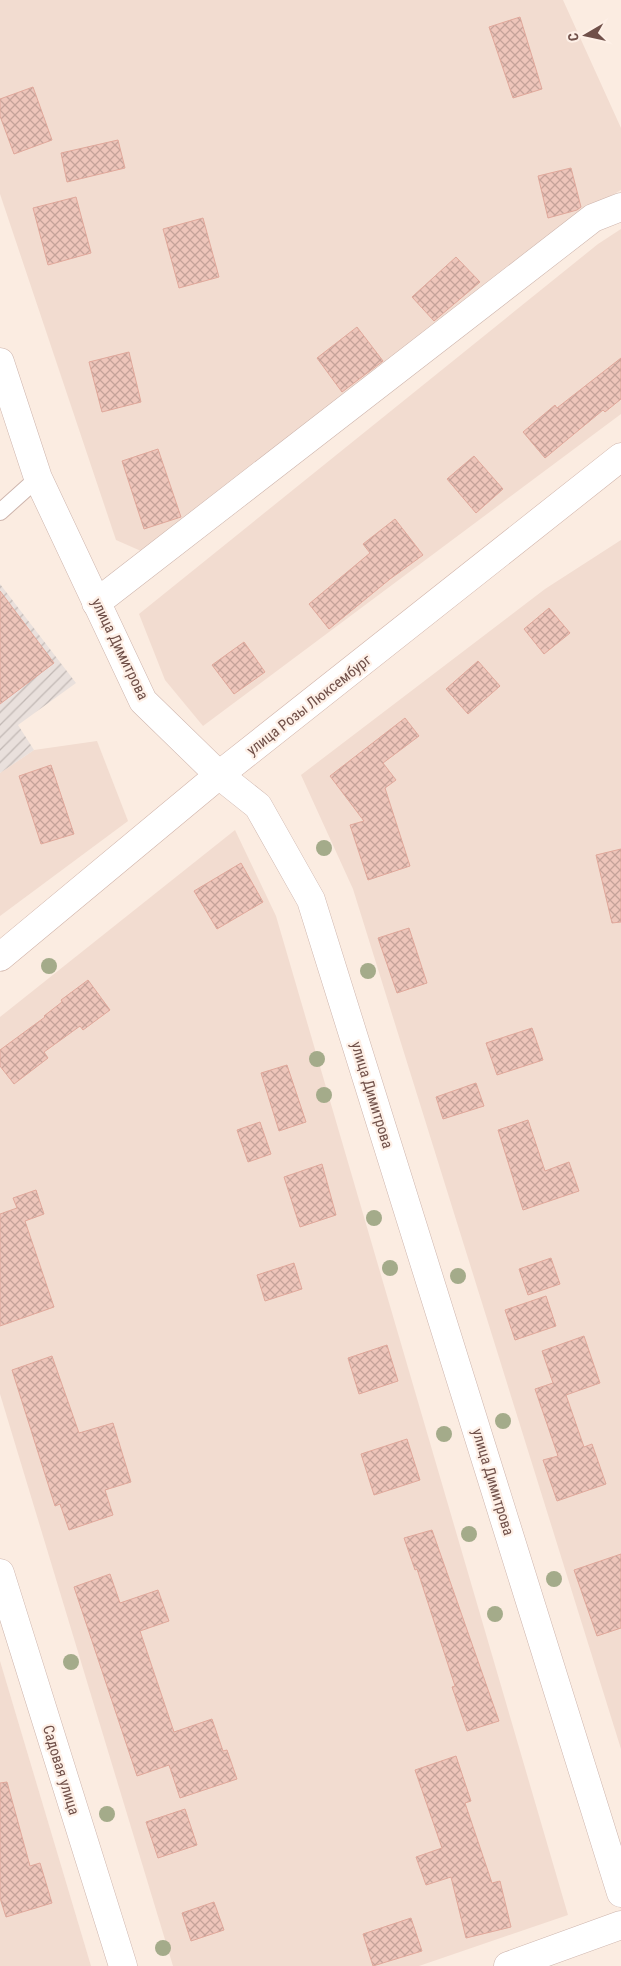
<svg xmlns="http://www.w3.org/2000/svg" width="621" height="1966" font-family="'Roboto Condensed',sans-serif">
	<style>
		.residential { fill: #f2dcd0 }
		.industrial { fill: url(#industrial-furrows) }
		.building { fill: url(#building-cross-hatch); stroke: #e0a89b }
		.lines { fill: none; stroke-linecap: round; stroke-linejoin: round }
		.lane-casing { stroke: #cdb4ac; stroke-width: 18 }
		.street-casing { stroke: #cdb4ac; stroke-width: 29 }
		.secondary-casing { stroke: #d0b3a9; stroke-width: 29 }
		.lane { stroke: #fff; stroke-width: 16 }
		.street { stroke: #fff; stroke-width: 28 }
		.secondary { stroke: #fff; stroke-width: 28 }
		.tree { fill: #a4ab8a }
		.labels { text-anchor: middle; stroke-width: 4.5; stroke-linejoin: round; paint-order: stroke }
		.street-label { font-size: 15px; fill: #705049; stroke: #fef0e7 }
	</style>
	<defs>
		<pattern id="industrial-furrows" width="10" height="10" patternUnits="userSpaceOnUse" patternTransform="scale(1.25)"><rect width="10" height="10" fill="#e9e0dc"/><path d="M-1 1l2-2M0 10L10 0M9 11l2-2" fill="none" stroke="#c1b8b4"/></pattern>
		<pattern id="building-cross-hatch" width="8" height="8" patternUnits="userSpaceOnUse" patternTransform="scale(1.25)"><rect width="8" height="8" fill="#eec5ba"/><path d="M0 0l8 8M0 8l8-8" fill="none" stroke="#c5a299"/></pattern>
	</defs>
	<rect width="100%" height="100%" fill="#fbece1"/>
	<g class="residential">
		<polygon points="0,0 563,0 621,128 621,190 595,205 141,551 116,540 0,194"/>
		<polygon points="621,229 621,414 203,726 165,680 139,614 598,244"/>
		<polygon points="621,540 621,1749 353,889 301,775 545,589"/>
		<polygon points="97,741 128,821 0,916 0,773 34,750"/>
		<polygon points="235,830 276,916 568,1915 419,1966 173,1966 0,1394 0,1017"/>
		<polygon points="0,1661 91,1966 0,1966"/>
	</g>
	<polygon class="industrial" points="0,584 76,683 18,725 34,750 0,773"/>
	<g class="building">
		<polygon points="520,17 542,89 513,98 489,27"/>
		<polygon points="33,87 52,140 14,154 0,116 0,99"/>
		<polygon points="118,140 125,168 67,182 61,153"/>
		<polygon points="571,168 581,207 577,210 548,218 538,176"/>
		<polygon points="76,197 91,253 48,265 33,208"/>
		<polygon points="203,218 219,277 179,288 163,229"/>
		<polygon points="456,257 480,282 434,321 412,297"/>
		<polygon points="357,327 383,361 342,392 317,358"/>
		<polygon points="129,352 141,402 102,412 89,362"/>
		<polygon points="621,358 621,399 605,412 603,410 545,458 523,432 555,405 557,408"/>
		<polygon points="158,449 181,517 144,529 122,461"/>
		<polygon points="474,456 503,489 476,513 447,479"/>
		<polygon points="395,519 423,555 390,579 329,629 309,604 370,553 363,544"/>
		<polygon points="0,591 54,663 0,704"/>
		<polygon points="549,608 570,633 544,654 524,629"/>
		<polygon points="244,642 265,672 234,694 212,665"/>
		<polygon points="478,661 500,686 468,714 446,689"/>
		<polygon points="405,718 419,736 383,763 396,780 385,788 410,866 368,880 350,825 364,821 330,776"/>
		<polygon points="51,765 74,834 41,844 19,776"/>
		<polygon points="621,849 621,922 612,923 596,855"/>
		<polygon points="241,863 263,902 217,929 194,891"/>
		<polygon points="409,928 427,983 397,993 378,938"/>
		<polygon points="88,980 110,1010 83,1030 80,1026 44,1052 48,1058 14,1084 0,1066 0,1050 45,1017 44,1016 62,1002 61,1000"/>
		<polygon points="532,1028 543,1060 497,1075 486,1043"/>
		<polygon points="287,1065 306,1122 279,1131 261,1073"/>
		<polygon points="476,1083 484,1106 443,1119 436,1097"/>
		<polygon points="528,1120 545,1171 569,1162 579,1191 523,1210 498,1130"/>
		<polygon points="260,1122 271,1154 248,1162 237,1130"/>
		<polygon points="322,1164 336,1215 300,1227 284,1177"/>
		<polygon points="36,1190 44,1214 25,1221 54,1307 0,1326 0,1214 17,1208 13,1198"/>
		<polygon points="551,1258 560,1284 528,1295 519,1269"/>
		<polygon points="294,1263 302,1289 265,1301 257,1275"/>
		<polygon points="546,1296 556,1326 515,1340 505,1310"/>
		<polygon points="584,1336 600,1383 566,1395 584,1447 592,1444 606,1484 557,1501 543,1460 558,1456 535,1389 553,1383 542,1351"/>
		<polygon points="387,1345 398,1381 359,1394 348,1358"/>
		<polygon points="52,1356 79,1433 113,1423 131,1482 105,1490 113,1515 69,1530 60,1504 55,1506 12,1370"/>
		<polygon points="407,1439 420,1480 374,1495 361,1454"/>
		<polygon points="432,1530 499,1721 467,1731 452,1687 455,1686 417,1569 415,1570 404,1538"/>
		<polygon points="621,1554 621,1628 597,1636 574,1570"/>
		<polygon points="110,1574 120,1603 158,1590 169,1621 140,1631 174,1732 212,1719 223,1751 227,1750 237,1779 180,1798 169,1765 137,1776 74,1587"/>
		<polygon points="456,1756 471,1801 465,1803 492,1883 500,1881 511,1927 466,1938 451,1877 426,1885 416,1857 442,1848 415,1770"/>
		<polygon points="7,1782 30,1866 40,1863 52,1903 6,1917 0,1898 0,1783"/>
		<polygon points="185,1809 197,1845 158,1858 146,1822"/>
		<polygon points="214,1902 224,1930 191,1941 182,1913"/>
		<polygon points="411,1918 422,1951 373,1966 363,1934"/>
	</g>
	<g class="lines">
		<defs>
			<polyline id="lane" points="0,512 38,478"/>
			<g id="street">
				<polyline points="0,362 38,478 143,701 219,775 258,806 311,900 621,1893"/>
				<polyline points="96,603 593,218 621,207"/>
				<polyline points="0,1573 123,1966"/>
				<polyline points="508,1966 621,1925"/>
			</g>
			<polyline id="secondary" points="0,957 219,775 621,457"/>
		</defs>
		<use href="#lane" class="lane-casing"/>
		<use href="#street" class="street-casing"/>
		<use href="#secondary" class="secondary-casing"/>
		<use href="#lane" class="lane"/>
		<use href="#street" class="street"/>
		<use href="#secondary" class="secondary"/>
	</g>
	<g class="tree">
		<circle cx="324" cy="848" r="8"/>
		<circle cx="49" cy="966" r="8"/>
		<circle cx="368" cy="971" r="8"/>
		<circle cx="317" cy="1059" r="8"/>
		<circle cx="324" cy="1095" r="8"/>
		<circle cx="374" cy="1218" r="8"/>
		<circle cx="390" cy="1268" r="8"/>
		<circle cx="458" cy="1276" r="8"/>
		<circle cx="503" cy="1421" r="8"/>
		<circle cx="444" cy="1434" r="8"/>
		<circle cx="469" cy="1534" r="8"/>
		<circle cx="554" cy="1579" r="8"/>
		<circle cx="495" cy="1614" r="8"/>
		<circle cx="71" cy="1662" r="8"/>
		<circle cx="107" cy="1814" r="8"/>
		<circle cx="163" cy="1948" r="8"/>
	</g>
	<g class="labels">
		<g class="street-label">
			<text transform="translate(120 649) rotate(64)" y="5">улица Димитрова</text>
			<text transform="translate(309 705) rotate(-38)" y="5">улица Розы Люксембург</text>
			<text transform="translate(372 1095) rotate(73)" y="5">улица Димитрова</text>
			<text transform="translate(493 1482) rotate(73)" y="5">улица Димитрова</text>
			<text transform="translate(61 1770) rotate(73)" y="5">Садовая улица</text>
		</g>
	</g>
	<g transform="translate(586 35) rotate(261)" stroke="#fef0e7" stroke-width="4" paint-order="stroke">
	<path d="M0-4L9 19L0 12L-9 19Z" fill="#705049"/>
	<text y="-8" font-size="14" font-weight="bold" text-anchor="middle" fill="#705049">С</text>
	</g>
</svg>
